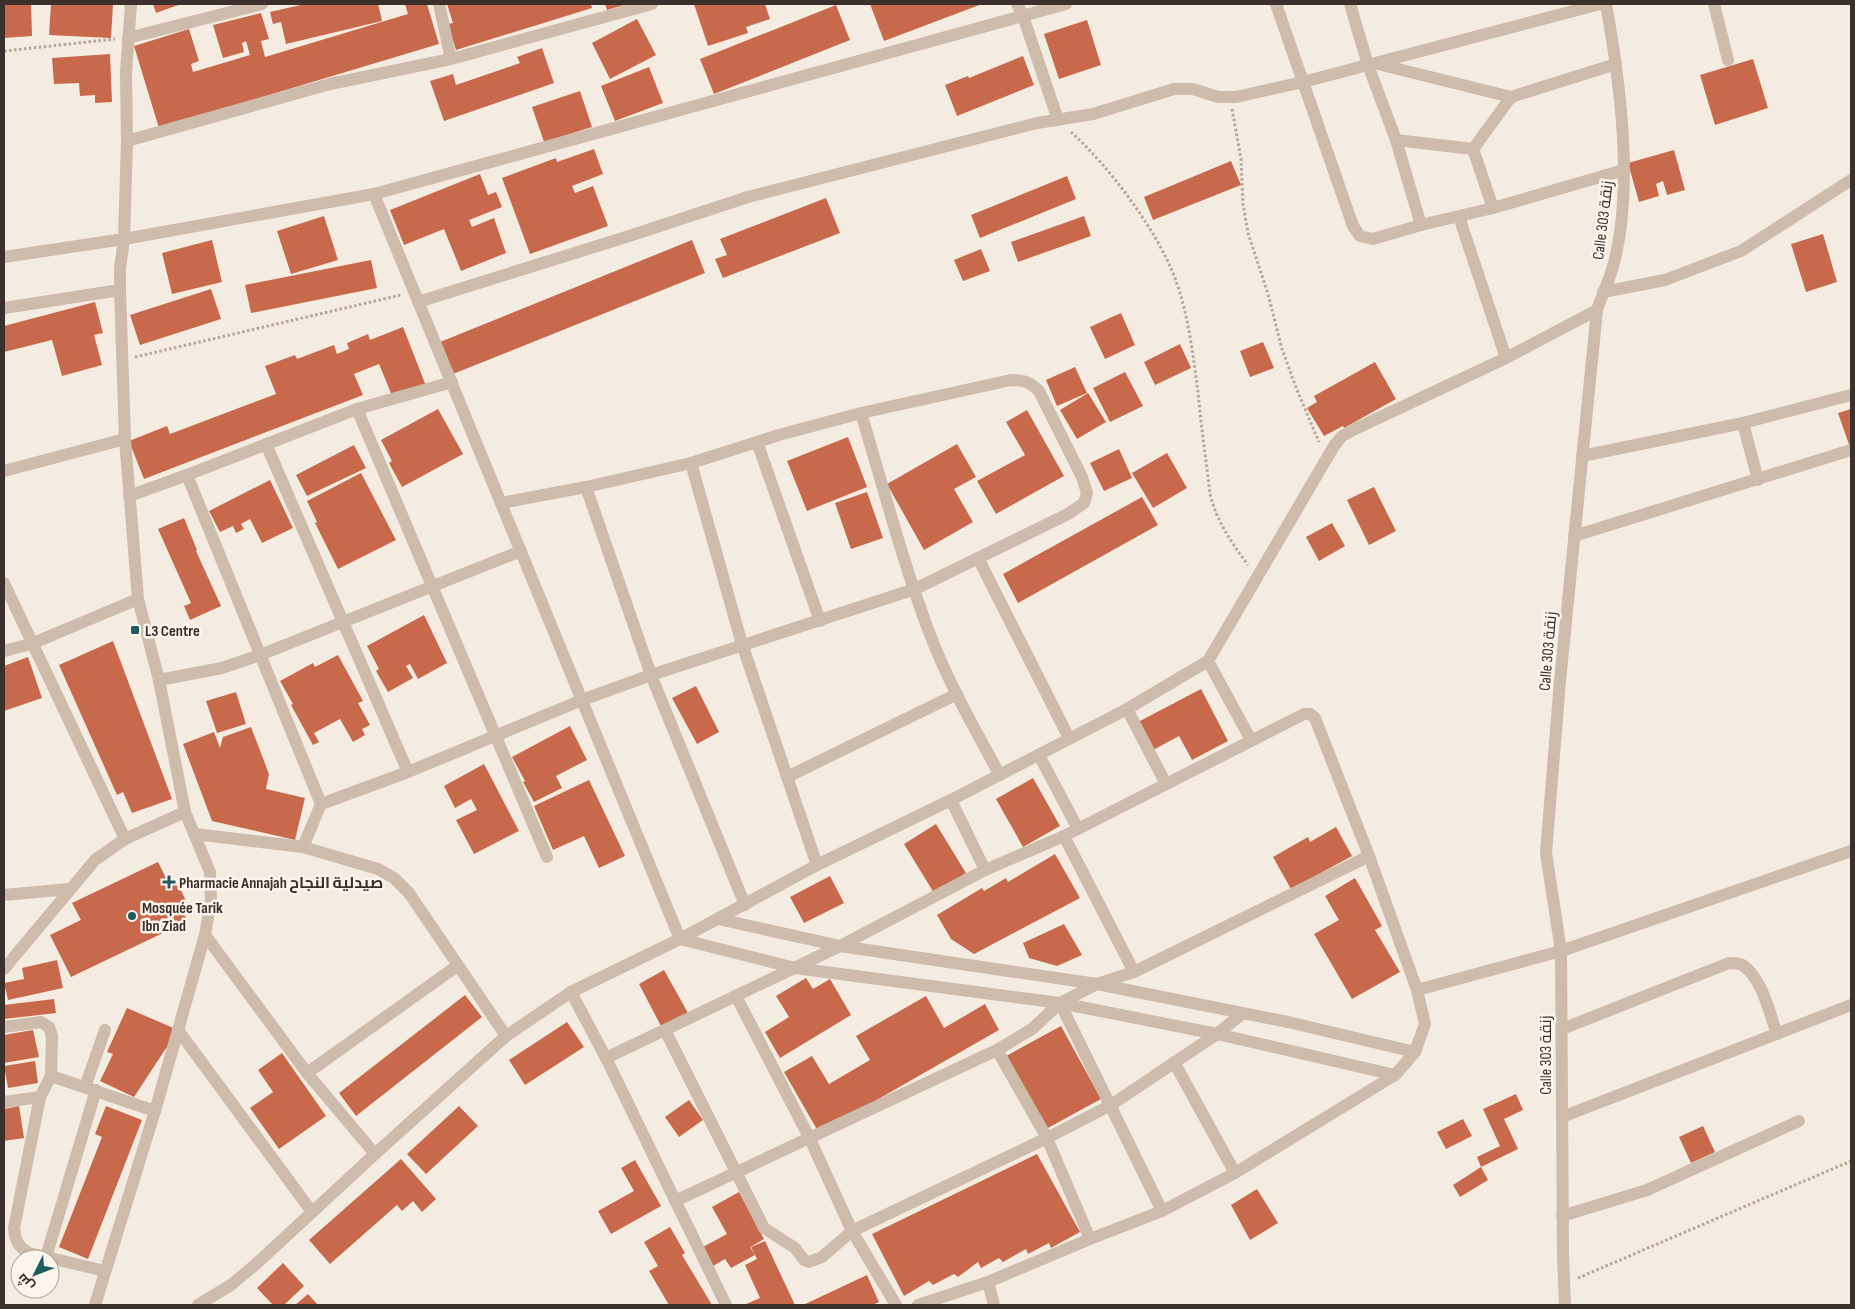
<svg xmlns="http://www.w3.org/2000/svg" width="1855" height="1309" font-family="'Sofia Sans Condensed',Cairo,sans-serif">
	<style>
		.building { fill: #c8694b }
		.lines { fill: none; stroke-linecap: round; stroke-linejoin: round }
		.path { stroke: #b9a596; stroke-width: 3; stroke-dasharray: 2.5 2.5; stroke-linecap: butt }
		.minor { stroke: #cdbbac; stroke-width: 12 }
		.poi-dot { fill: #1f5a5e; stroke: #fbf5ee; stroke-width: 2 }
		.labels { text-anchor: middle; stroke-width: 5; stroke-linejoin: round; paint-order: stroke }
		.street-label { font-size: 16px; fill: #3b302b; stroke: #fbf5ee }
		.poi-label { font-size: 16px; font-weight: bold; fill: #3b302b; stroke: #fbf5ee; text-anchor: start }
	</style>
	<rect width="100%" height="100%" fill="#f4ebe1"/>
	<g class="building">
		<polygon points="4,4 31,4 32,36 4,38"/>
		<polygon points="51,4 113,4 111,38 49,35"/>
		<polygon points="153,4 181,4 156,13"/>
		<polygon points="305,4 378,4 382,21 286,44 281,22 273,24 270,12"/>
		<polygon points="405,4 427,4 439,44 159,128 134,46 189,29 199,61 191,64 193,72 250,55 246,41 242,43 244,52 223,58 213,25 261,13 269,39 261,41 265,57 408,14"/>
		<polygon points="447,4 591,4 592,8 456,50 448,24 453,23"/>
		<polygon points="605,4 627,4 607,10"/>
		<polygon points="694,4 765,4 770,19 746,27 748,33 708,46"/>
		<polygon points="870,4 982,4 884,41"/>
		<polygon points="836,5 850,40 714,94 700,59"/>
		<polygon points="637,19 656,55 610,79 592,43"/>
		<polygon points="1087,20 1101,65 1059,79 1044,34"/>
		<polygon points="542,48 554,83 444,121 430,81 453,74 456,85 520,63 517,57"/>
		<polygon points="110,54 112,102 95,103 95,95 80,96 79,83 54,84 52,58"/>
		<polygon points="1023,56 1034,85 957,116 945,85 968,76 969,78"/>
		<polygon points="1753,59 1768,108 1715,125 1700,75"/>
		<polygon points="649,67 663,103 615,121 601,86"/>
		<polygon points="580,91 592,127 544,142 532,107"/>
		<polygon points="594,149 603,174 572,186 575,193 593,186 608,226 530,254 502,178 556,158 557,162"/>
		<polygon points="1674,150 1685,190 1667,195 1663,181 1656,184 1659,196 1639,202 1628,163"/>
		<polygon points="1231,161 1241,185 1153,220 1144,197"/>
		<polygon points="480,174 488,195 496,192 502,207 469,220 472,227 494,218 506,253 461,271 444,229 404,245 390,210"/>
		<polygon points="1067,176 1076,199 980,238 971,215"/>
		<polygon points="826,198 840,233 723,278 715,259 727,255 720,239"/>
		<polygon points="324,216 338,260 291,274 277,231"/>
		<polygon points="1084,216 1091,236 1018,262 1011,242"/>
		<polygon points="1823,234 1837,282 1806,292 1791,244"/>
		<polygon points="212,240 222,282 172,294 162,253"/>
		<polygon points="692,240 705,273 453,374 440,342"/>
		<polygon points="981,249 990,271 963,281 954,260"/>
		<polygon points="371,260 377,288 251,313 245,285"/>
		<polygon points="211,289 221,319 140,345 130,315"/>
		<polygon points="95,302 103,333 94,335 102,365 62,376 52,340 4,352 4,326"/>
		<polygon points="1121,313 1135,345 1105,359 1090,327"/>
		<polygon points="403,327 426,386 393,398 379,364 354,374 363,395 144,479 129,441 167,426 170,434 276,394 265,366 295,355 297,359 334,345 337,354 349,349 347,343 368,334 370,340"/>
		<polygon points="1263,342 1274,368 1250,377 1240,351"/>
		<polygon points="1180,344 1191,368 1155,385 1144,362"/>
		<polygon points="1375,362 1396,399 1344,428 1343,426 1324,436 1307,408 1317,402 1314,396"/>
		<polygon points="1075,367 1087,393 1057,406 1046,380"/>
		<polygon points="1125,372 1143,406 1110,422 1093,388"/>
		<polygon points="1088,393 1106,422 1077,439 1060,410"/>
		<polygon points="438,409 463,454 402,487 389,463 392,461 381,440"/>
		<polygon points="1851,409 1851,450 1838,413"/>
		<polygon points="1027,410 1064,476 996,514 977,481 1025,455 1006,422"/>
		<polygon points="848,437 867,487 807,511 787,461"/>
		<polygon points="957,444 976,477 954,489 973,522 924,550 887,484"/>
		<polygon points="354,445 366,468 307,496 296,475"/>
		<polygon points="1119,449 1132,478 1104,491 1090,463"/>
		<polygon points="1167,453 1187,488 1153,508 1132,473"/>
		<polygon points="361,473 396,540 338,569 315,523 317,522 307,501"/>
		<polygon points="270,480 293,528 262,543 250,519 241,524 244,529 236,533 233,526 220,532 209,511"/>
		<polygon points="1374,487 1396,531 1369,545 1347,500"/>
		<polygon points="867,492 883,538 851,549 835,503"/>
		<polygon points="1142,497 1158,525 1018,603 1003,574"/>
		<polygon points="184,518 197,550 196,551 221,606 190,620 184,606 191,603 158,529"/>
		<polygon points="1332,523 1345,546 1319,561 1306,537"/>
		<polygon points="424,615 447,663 418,679 410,664 406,666 413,678 388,692 376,671 379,669 367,646"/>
		<polygon points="113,641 172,799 132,813 123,792 117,795 59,665"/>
		<polygon points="338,655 363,701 358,703 370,725 362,729 365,735 353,742 340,719 314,733 319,742 313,745 291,705 293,704 280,681 313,663 315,667"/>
		<polygon points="28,657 42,698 4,711 4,666"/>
		<polygon points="696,686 719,732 697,744 672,698"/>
		<polygon points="1201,689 1228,741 1192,760 1179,736 1153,750 1138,722"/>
		<polygon points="236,692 246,724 217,733 206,701"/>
		<polygon points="570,726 587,760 556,776 562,788 534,802 523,782 525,781 512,757"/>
		<polygon points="251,727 269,774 266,789 305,798 295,840 212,821 183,744 214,732 220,748 223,737"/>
		<polygon points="484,764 519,831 474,854 456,820 477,810 471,799 455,808 444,786"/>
		<polygon points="1033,778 1060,826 1023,847 996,799"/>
		<polygon points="589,780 625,856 599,868 584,836 553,850 534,806"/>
		<polygon points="936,824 966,873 934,893 904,844"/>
		<polygon points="1336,827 1352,856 1291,889 1273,857 1308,837 1310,842"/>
		<polygon points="1055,854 1080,898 974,954 951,939 937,915 982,888 984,891 1006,878 1008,882"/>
		<polygon points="158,862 170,886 177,882 190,909 183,912 188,921 71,977 50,935 81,920 72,903"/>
		<polygon points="830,876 844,903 804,923 790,897"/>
		<polygon points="1355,878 1382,926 1375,930 1400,972 1352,999 1314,934 1339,920 1325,896"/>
		<polygon points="1064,924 1082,955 1057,966 1029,958 1023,943"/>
		<polygon points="57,960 63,988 8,1000 4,983 24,979 22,968"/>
		<polygon points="664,970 688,1013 662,1028 639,984"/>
		<polygon points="806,978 813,989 830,979 851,1015 780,1058 765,1032 789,1017 776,996"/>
		<polygon points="465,995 482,1017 356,1116 339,1093"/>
		<polygon points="926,996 944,1028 985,1004 999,1030 819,1133 784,1072 812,1056 829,1084 870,1060 856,1036"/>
		<polygon points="54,999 56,1013 4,1019 4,1005"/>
		<polygon points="127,1008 178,1030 134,1097 100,1081 113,1054 107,1052"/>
		<polygon points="567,1022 584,1047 525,1085 509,1060"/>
		<polygon points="1061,1026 1101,1099 1046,1129 1006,1056"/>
		<polygon points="33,1030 39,1057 4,1063 4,1035"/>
		<polygon points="282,1053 326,1116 279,1149 250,1108 273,1092 258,1070"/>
		<polygon points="35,1061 38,1083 8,1088 4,1066"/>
		<polygon points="1516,1094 1523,1110 1504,1119 1518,1149 1481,1167 1477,1157 1500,1146 1483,1109"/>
		<polygon points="689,1100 703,1120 679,1137 665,1117"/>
		<polygon points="19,1106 24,1138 4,1141 4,1109"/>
		<polygon points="106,1106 142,1120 88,1259 59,1247 102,1137 95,1134"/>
		<polygon points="459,1106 478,1126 426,1174 407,1154"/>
		<polygon points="1463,1119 1472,1136 1446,1149 1437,1132"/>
		<polygon points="1703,1126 1715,1152 1691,1163 1679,1137"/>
		<polygon points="1037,1154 1080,1232 1051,1248 1049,1243 1028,1254 1026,1249 1003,1262 999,1258 981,1268 978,1262 958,1277 954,1274 933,1285 929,1281 904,1296 872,1234"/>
		<polygon points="401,1159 436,1199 422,1212 413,1201 402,1211 397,1205 330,1264 309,1240"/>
		<polygon points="635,1160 661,1206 611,1234 598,1211 634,1191 621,1168"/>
		<polygon points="1481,1167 1488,1180 1460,1197 1453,1185"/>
		<polygon points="1257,1189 1278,1223 1250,1240 1231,1205"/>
		<polygon points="739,1192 764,1239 747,1249 750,1247 755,1255 731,1268 725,1259 713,1266 703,1247 727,1234 712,1207"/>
		<polygon points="670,1227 685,1253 682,1255 712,1305 669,1305 649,1271 658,1266 644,1242"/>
		<polygon points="765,1241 795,1305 744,1305 760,1298 745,1265 757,1259 751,1247"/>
		<polygon points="283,1263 304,1286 284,1305 273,1305 257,1288"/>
		<polygon points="867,1275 879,1302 872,1305 803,1305"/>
		<polygon points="308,1294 318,1305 295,1305"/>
	</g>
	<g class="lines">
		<g class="path">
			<polyline points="4,51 115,39"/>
			<polyline points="1232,109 1241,159 1243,204 1248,233 1268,294 1282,349 1297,390 1319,442"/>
			<path d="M1071 132C1109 166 1161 235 1177 284 1189 318 1193 356 1198 392 1201 426 1206 460 1210 494 1217 522 1231 542 1248 565"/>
			<polyline points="135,357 401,295"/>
			<polyline points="1578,1278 1851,1161"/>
		</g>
		<g class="minor">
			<polyline points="439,4 451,59"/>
			<polyline points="1017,4 1023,16 1058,120"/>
			<polyline points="1276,4 1353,226 1360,236 1373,239 1421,225 1493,208 1624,170"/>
			<polyline points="1350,4 1368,65 1396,140 1421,225"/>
			<polyline points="1714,4 1728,60"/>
			<polyline points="128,38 262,4"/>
			<polyline points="1378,64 1511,97 1616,64"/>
			<polyline points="1396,140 1473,149"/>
			<polyline points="127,141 330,84 451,59 652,4"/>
			<polyline points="1473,149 1511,97"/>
			<polyline points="1473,149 1493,208"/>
			<polyline points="374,194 680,939 795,968 1060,1003 1217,1034 1395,1075"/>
			<polyline points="1459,217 1506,358"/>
			<polyline points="4,257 124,239 374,194 1066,4"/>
			<polyline points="1603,292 1665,280 1741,251 1851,180"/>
			<polyline points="418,302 626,237 748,197 1037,123 1093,114 1174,89 1193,89 1218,97 1236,97 1303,82 1600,4"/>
			<polyline points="4,308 120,290"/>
			<polyline points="357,409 547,857"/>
			<path d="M861 413C883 486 902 560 929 632 948 682 974 728 1000 775"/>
			<polyline points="1743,423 1758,480"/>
			<polyline points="757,442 820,621"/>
			<polyline points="266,444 408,772"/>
			<polyline points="1582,456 1743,423 1851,395"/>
			<polyline points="691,463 742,644 817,865"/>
			<polyline points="4,471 125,439"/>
			<polyline points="187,475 321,804 303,847"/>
			<polyline points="586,487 651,675 745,905"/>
			<polyline points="129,496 187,475 357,409 452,382"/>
			<polyline points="1574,536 1851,450"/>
			<polyline points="978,558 1069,738"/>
			<polyline points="4,583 125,839"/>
			<polyline points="4,651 31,644 138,599"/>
			<polyline points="1208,661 1251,740"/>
			<polyline points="159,680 222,668 260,655 521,551"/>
			<polyline points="1127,709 1166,784"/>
			<polyline points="1039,755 1078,829"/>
			<polyline points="787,777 957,694"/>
			<polyline points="951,800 985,870"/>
			<path d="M321 804 408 772 582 700 651 675 915 589 1068 514 1084 503 1087 493 1082 477 1039 391C1030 382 1024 380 1011 380L861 413 779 435 691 463 586 487 501 503"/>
			<polyline points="195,834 303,847 378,869 394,878 409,893 506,1036"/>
			<polyline points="1064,836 1134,972"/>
			<polyline points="4,895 69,889"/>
			<polyline points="718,919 840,946 1097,984 1288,1022 1415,1052"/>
			<polyline points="205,935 307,1073 375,1154"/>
			<polyline points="4,969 95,860 125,839 185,812"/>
			<polyline points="1417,990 1561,951 1851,851"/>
			<polyline points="571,992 606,1058 726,1305"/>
			<polyline points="736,996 810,1139 852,1231 896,1305"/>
			<polyline points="1060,1003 1162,1211"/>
			<path d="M4 1027 41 1022 49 1027 52 1036 51 1076 40 1097 14 1228C15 1240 18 1247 29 1253L105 1271"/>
			<path d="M1562 1029 1729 963C1734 963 1740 963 1744 966 1763 981 1769 1012 1777 1034"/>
			<polyline points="178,1030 312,1212"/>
			<polyline points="665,1030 764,1228 795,1248 804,1260 809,1262 822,1257 852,1231 1047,1138 1111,1105 1217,1034 1243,1013"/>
			<polyline points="997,1050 1047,1138 1090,1239"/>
			<polyline points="606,1058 840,946 985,870 1064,836 1304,714 1310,714 1315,718 1369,856 1417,990 1425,1024 1415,1052 1395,1075 1235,1173 1162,1211 1090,1239 988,1282 918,1305"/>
			<polyline points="1174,1062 1235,1173"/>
			<polyline points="307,1073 457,966"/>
			<polyline points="51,1076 155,1111"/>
			<polyline points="85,1087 105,1030"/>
			<polyline points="4,1102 40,1097"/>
			<polyline points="1562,1117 1851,1005"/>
			<polyline points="675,1201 997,1050 1032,1029 1060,1003 1097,984 1134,972 1369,856"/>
			<polyline points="1562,1216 1647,1190 1799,1121"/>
			<polyline points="46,1257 96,1090"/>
			<polyline points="988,1282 994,1305"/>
			<polyline points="95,1305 155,1111 205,935 211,900 210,872 185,812 159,680 138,599 125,439 120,290 120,268 124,239 127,141 126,72 131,4"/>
			<polyline points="198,1305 231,1285 256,1264 375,1154 506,1036 571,992 680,939 817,865 951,800 1127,709 1208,661 1334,446 1342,436 1355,429 1506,358 1597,310"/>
			<path d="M1565 1305 1563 1255 1561 951 1546 853 1560 681 1597 310C1602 295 1610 279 1614 263 1634 185 1620 82 1606 4"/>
		</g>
	</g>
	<g class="poi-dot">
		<rect x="130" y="625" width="10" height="10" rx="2.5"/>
		<path d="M166.5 874.5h5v5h5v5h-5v5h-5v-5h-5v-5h5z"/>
		<circle cx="132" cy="916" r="5"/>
	</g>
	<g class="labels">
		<g class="street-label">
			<text transform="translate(1602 220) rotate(-83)" y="6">Calle 303 زنقة</text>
			<text transform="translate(1547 651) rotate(-85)" y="6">Calle 303 زنقة</text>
			<text transform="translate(1545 1055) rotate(-90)" y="6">Calle 303 زنقة</text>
		</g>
		<g class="poi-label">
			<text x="145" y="636">L3 Centre</text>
			<text x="179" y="888">Pharmacie Annajah صيدلية النجاح</text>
			<text x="142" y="913">Mosquée Tarik<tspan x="142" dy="18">Ibn Ziad</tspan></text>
		</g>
	</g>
	<rect width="1855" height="1309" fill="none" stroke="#3b302b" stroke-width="10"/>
	<g transform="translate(35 1274) rotate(228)"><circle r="24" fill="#fbf5ee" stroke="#aea6a0"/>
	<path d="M0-4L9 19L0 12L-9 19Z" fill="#1f5a5e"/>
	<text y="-8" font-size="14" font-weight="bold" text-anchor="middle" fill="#3b302b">ش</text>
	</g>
</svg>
